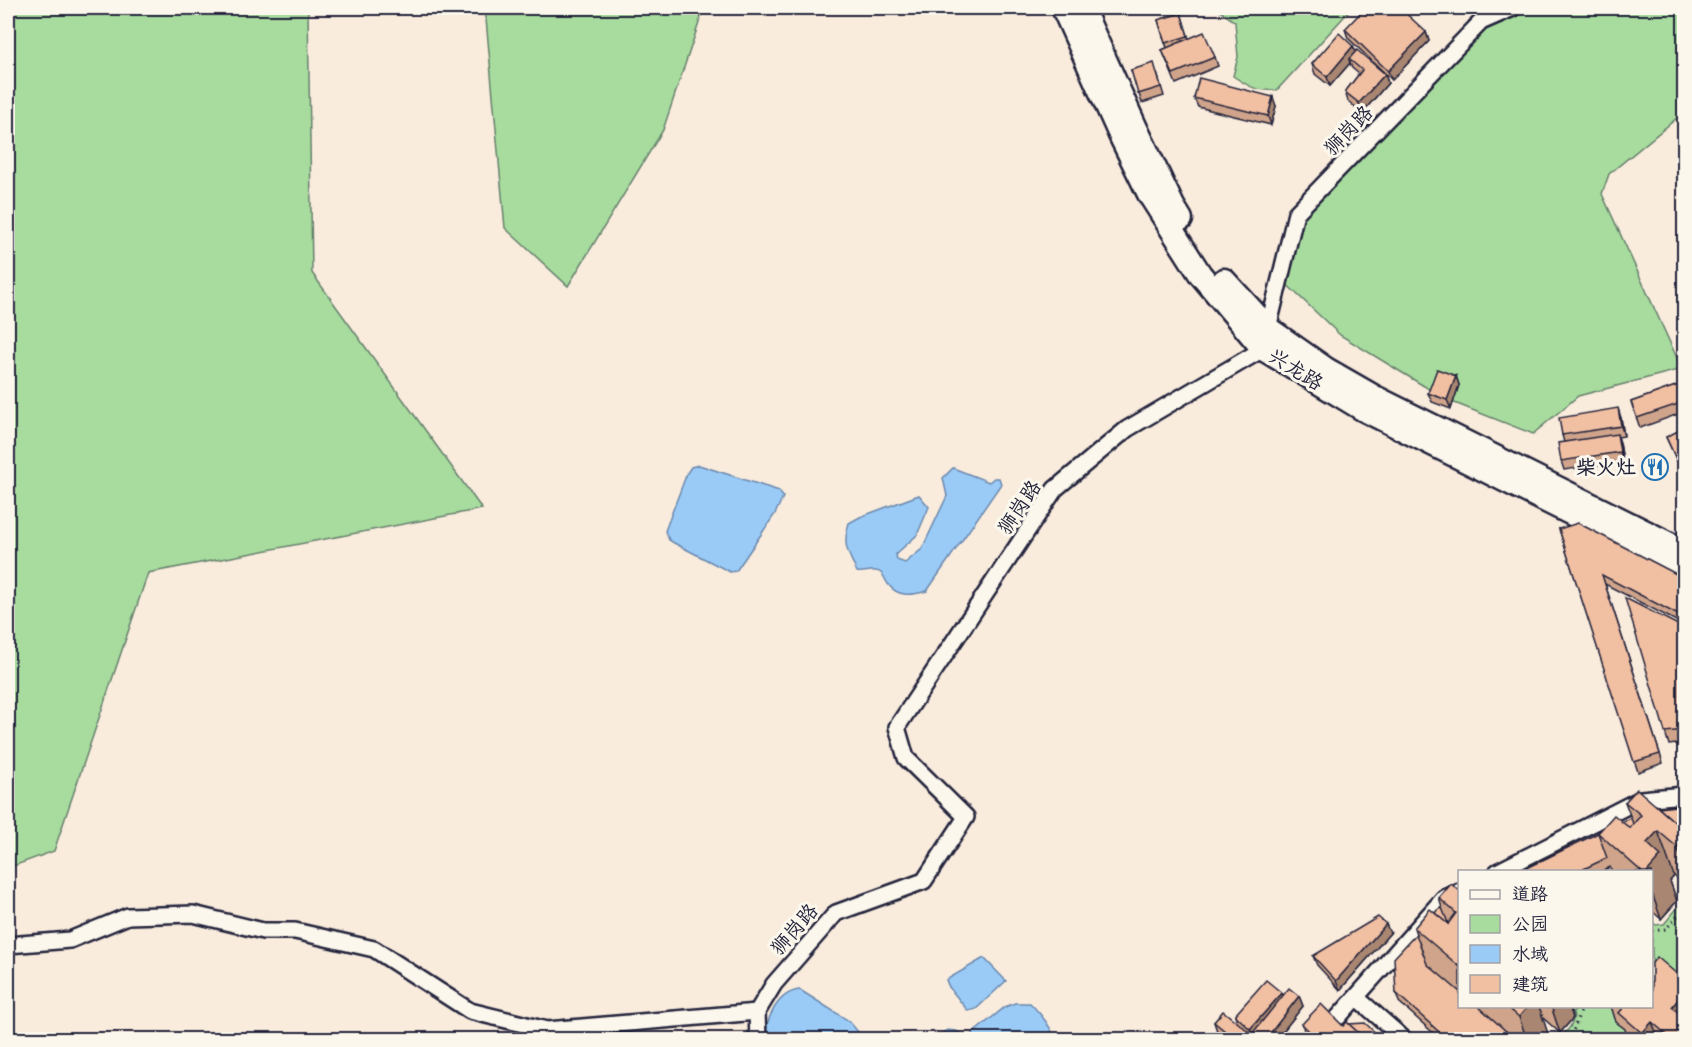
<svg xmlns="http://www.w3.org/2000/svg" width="1692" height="1047" font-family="Kalam,'LXGW WenKai TC',sans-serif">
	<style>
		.green { fill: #a8dc9e; stroke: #657f6c; stroke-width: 1.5 }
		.water { fill: #9acbf7; stroke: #6a87ac; stroke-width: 1.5 }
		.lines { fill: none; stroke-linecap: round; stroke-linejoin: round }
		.minor-casing { stroke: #22223b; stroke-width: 20 }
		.secondary-casing { stroke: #22223b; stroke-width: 27 }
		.path { stroke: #22223b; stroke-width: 3; stroke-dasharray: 1.5 4.5; stroke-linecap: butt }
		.minor { stroke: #fbf7ec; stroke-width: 15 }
		.secondary { stroke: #fbf7ec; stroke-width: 22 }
		.wall { fill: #cfa48b; stroke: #22223b; stroke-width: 1.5 }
		.shaded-wall { fill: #a98671; stroke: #22223b; stroke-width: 1.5 }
		.building { fill: #f1bfa2; stroke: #22223b; stroke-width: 1.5 }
		.labels { text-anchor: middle; stroke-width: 6; stroke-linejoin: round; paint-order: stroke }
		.street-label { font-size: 20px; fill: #22223b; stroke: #fbf7ec }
		.poi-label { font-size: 20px; font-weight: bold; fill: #22223b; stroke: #fbf7ec; text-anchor: end }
	</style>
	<rect width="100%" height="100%" fill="#f9ecdd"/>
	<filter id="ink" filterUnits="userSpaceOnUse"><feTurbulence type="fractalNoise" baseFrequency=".0167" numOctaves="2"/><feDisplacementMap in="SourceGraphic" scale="12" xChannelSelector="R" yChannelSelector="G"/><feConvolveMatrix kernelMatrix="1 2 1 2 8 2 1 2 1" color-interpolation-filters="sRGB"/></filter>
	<g filter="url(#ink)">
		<g class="green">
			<polygon points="8,8 308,8 312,273 482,509 148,573 54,851 8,868"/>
			<polygon points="485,8 704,8 663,130 568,286 505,228"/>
			<path d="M1216 8H1352L1277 90C1256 91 1251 88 1233 76L1238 57 1235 22Z"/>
			<polygon points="1513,8 1684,8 1684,115 1682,114 1609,174 1602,194 1682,369 1578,396 1533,434 1442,398 1424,386 1340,335 1280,278 1296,213 1481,22"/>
			<polygon points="1684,900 1684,1039 1559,1040 1570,1027 1574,1018 1573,1013 1566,1007 1652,1006 1652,922 1656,925 1664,924"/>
		</g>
		<g class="water">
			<polygon points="699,465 779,491 783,497 775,514 736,571 730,572 674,543 669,540 665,531 687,473 691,467"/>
			<path d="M953 468 989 482 994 478H999L1001 484 927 591C913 595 898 598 888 584 884 579 884 572 876 571 870 570 864 573 857 572 848 552 842 546 849 523L860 517 919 495 929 507 917 535 896 554 897 560 905 563 922 549 947 496 943 478Z"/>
			<polygon points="984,958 1006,981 976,1009 968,1011 949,987 946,980"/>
			<path d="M800 990 849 1021 864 1039H766C765 1019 778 992 800 990Z"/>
			<path d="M1015 1003H1030C1039 1012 1048 1023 1053 1034L1050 1039H934L947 1030 956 1031 967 1038 1005 1007Z"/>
		</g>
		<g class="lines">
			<defs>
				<g id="minor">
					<polyline points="1497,872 1641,799 1684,795"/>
					<polyline points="8,945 70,940 128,916 193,914 263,931 295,931 374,949 470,1011 547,1030 757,1012"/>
					<polyline points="1357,998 1405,1040"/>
					<polyline points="758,1040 757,1012 774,984 836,913 924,881 966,817 906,758 897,727 1055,489 1127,429 1263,349 1296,213 1481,22 1513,8"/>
					<polyline points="1318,1040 1444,898 1460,891"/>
				</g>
				<g id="secondary">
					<polyline points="1063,8 1120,135 1149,194 1200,274 1263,349 1364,410 1684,570"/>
					<polyline points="1082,8 1135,126 1173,206 1181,219"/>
					<polyline points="1224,280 1269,329 1326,369 1373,396 1684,551"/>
				</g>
			</defs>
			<use href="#minor" class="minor-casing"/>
			<use href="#secondary" class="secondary-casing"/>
			<g class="path">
				<polyline points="1652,931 1666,929 1684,908"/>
				<polyline points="1570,1006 1578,1014"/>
				<path d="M1567 1040C1578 1027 1574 1019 1585 1006"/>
			</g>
			<use href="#minor" class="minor"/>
			<use href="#secondary" class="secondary"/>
		</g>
		<g class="wall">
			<polygon points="1181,13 1189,39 1215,57 1218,66 1176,84 1162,50 1167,48 1158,20"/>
			<polygon points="1345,29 1426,32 1429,41 1392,80 1348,38"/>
			<polygon points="1353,46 1355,51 1385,74 1388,83 1362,113 1348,101 1345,92 1359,74 1352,68 1350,63 1330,86 1315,74 1312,64"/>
			<polygon points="1131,70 1157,73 1164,96 1142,103"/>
			<polygon points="1194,98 1276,106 1271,125 1198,107"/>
			<polygon points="1456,376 1459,385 1451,409 1432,402 1428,393"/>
			<polygon points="1684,383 1684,412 1640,428 1631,402"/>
			<polygon points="1621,418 1624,436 1618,437 1620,443 1623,461 1564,470 1561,461 1564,442 1562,435"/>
			<polygon points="1684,428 1684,471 1682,472 1666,437"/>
			<polygon points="1559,529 1684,578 1684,625 1605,584 1663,763 1638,772"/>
			<polygon points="1684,628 1684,743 1669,745 1665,732"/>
			<polygon points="1625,802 1659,808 1684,805 1684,884 1674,876 1670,881 1677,901 1661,919 1652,911 1652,872 1612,872 1610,867 1601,872 1518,872 1631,818"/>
			<polygon points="1460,891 1460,1006 1569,1006 1573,1018 1560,1033 1543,1018 1542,1018 1550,1040 1441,1040 1399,1002 1396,993 1416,934 1414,928 1442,908 1439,898"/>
			<polygon points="1390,933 1340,990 1317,965 1313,956"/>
			<polygon points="1282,993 1283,996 1299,996 1303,1006 1276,1040 1228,1040 1217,1031 1214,1022 1237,1022 1235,1015"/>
			<polygon points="1611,1006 1652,1006 1684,1040 1628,1040 1625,1029 1616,1022"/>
			<polygon points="1302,1024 1349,1024 1383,1040 1307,1040"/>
		</g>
		<g class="shaded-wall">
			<polygon points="1426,32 1429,41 1392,80 1388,71"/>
			<polygon points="1353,46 1357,55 1349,59 1350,63 1330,86 1327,77"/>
			<polygon points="1385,74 1388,83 1362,113 1359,103"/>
			<polygon points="1273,97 1276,106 1271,125 1268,116"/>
			<polygon points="1456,376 1459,385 1451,409 1447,400"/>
			<polygon points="1618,408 1621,418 1624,436 1621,426"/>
			<polygon points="1617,434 1620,443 1623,461 1620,452"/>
			<polygon points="1658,831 1674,876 1670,881 1677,901 1661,919 1652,893 1652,872 1647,872 1647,843"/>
			<polygon points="1684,839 1684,867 1677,847"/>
			<polygon points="1386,924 1390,933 1340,990 1336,981"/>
			<polygon points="1684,992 1684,1040 1672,1007"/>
			<polygon points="1282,993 1285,1002 1254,1038 1250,1029"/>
			<polygon points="1299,996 1303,1006 1276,1040 1265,1040"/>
			<polygon points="1526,1006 1539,1006 1550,1040 1527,1040 1519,1017"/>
			<polygon points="1551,1006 1569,1006 1573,1018 1560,1033"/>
			<polygon points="1652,1022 1659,1040 1644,1040 1642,1033"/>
		</g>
		<g class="building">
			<polygon points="1365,8 1400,8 1426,32 1388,71 1345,29"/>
			<polygon points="1181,13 1188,36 1165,43 1158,20"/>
			<polygon points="1204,32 1215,57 1173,74 1162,50"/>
			<polygon points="1339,33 1353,46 1327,77 1312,64"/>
			<polygon points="1357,50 1385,74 1359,103 1345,92 1362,70 1349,59"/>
			<polygon points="1154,63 1161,87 1138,94 1131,70"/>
			<polygon points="1199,78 1273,97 1268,116 1194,98"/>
			<polygon points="1437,369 1456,376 1447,400 1428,393"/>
			<polygon points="1684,383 1684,402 1637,418 1631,402"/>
			<polygon points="1618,408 1621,426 1562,435 1559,418"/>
			<polygon points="1684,428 1684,460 1678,463 1666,437"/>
			<polygon points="1617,434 1620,452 1561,461 1558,443"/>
			<polygon points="1578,523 1684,578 1684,618 1602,575 1660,754 1634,762 1559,529"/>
			<polygon points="1625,598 1684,628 1684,730 1665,732"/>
			<polygon points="1637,789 1684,830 1684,839 1677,847 1658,831 1647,843 1661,856 1647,872 1642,872 1598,833 1614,815 1630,828 1641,815 1625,802"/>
			<polygon points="1684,805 1684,830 1659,808"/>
			<polygon points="1631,818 1633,824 1630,828 1622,822"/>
			<polygon points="1598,833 1607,858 1577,872 1518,872"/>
			<polygon points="1451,884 1460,891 1460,967 1414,928 1430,909 1448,924 1456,913 1439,898"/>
			<polygon points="1442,908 1448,923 1448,924 1435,913 1437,910"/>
			<polygon points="1378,917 1386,924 1336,981 1313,956"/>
			<polygon points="1416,934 1427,964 1460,992 1460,1006 1478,1006 1516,1040 1448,1040 1396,993 1394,958"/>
			<polygon points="1657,957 1684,980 1684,992 1672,1007 1684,1018 1684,1040 1673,1040 1652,1022 1642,1033 1619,1013 1625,1006 1652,1006 1652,963"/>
			<polygon points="1266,980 1282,993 1250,1029 1235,1015"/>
			<polygon points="1289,988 1299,996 1265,1040 1236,1040 1214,1022 1223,1011 1252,1034"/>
			<polygon points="1321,1004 1343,1026 1347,1022 1362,1036 1359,1040 1318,1040 1302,1024"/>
			<polygon points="1506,1006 1528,1006 1519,1017"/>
			<polygon points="1365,1023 1383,1040 1363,1040 1362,1036 1349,1024"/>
		</g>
	</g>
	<defs>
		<symbol id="restaurant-ring" viewBox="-11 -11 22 22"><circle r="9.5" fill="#fbf7ec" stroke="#1f6fb2" stroke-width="1.5"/><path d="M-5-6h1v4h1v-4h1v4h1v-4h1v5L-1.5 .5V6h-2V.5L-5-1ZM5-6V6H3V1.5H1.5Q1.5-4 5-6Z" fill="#1f6fb2"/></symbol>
	</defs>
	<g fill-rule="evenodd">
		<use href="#restaurant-ring" x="1640" y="452" width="30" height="30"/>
	</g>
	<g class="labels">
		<g class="street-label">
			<text transform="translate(1348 130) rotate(-46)" y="7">狮岗路</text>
			<text transform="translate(1296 369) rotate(32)" y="7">兴龙路</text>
			<text transform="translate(1019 507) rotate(-56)" y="7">狮岗路</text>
			<text transform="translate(794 929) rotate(-49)" y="7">狮岗路</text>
		</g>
		<g class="poi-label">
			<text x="1636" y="474">柴火灶</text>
		</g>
	</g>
	<rect width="1692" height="1047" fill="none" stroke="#fbf7ec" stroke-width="30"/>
	<rect x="15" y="15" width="1662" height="1017" fill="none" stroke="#22223b" stroke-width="2" filter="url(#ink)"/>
	<rect x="1458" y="870" width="195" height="138" fill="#fbf7ec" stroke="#a4a2a5" stroke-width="1.5"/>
	<rect x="1470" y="890" width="30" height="9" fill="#fbf7ec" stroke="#a4a2a5" stroke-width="1.5"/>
	<text x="1512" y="900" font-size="18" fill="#22223b">道路</text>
	<rect x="1470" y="915" width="30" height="18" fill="#a8dc9e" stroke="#a4a2a5" stroke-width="1.5"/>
	<text x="1512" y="930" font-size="18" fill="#22223b">公园</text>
	<rect x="1470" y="945" width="30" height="18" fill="#9acbf7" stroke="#a4a2a5" stroke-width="1.5"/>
	<text x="1512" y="960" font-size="18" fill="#22223b">水域</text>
	<rect x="1470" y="975" width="30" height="18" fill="#f1bfa2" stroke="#a4a2a5" stroke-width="1.5"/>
	<text x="1512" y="990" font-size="18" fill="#22223b">建筑</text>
</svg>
